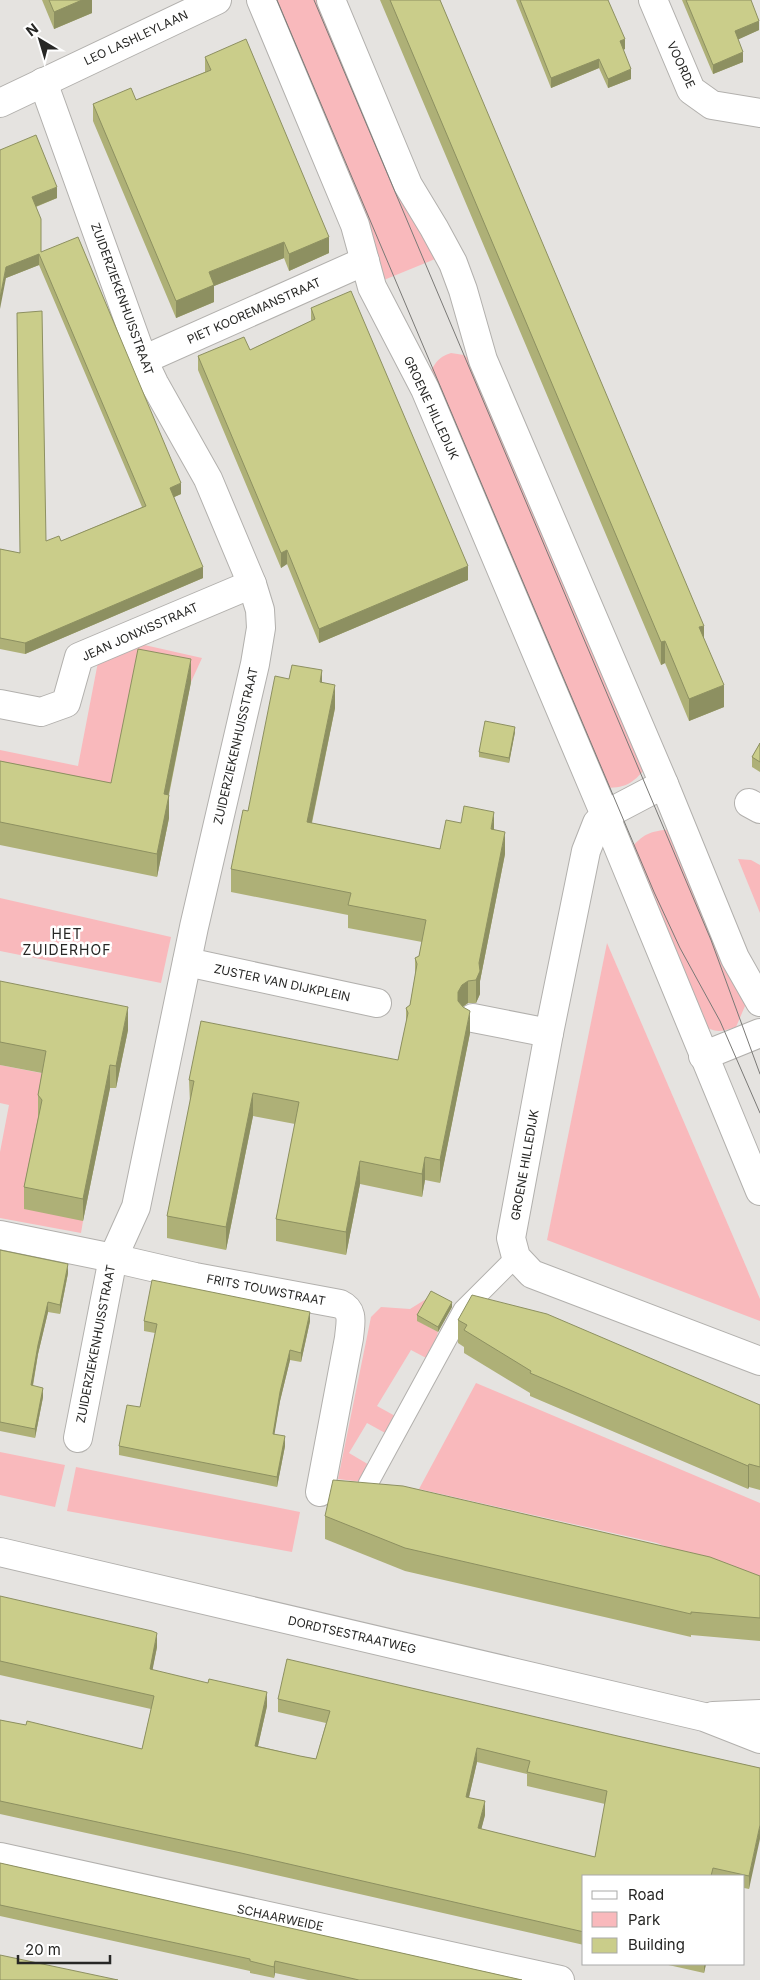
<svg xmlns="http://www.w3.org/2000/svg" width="760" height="1980" font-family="Inter,sans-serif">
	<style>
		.green { fill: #f9b9bc }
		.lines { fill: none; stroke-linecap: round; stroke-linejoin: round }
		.service-casing { stroke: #b2b0ad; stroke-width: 21 }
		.pedestrian-casing { stroke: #b2b0ad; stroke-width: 30 }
		.minor-casing { stroke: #b2b0ad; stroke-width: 30 }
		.tertiary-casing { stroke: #b2b0ad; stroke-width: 30 }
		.service { stroke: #fff; stroke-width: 19 }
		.pedestrian { stroke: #fff; stroke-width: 28 }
		.minor { stroke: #fff; stroke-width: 28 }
		.tertiary { stroke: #fff; stroke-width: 28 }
		.tram { stroke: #7a7976; stroke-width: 1 }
		.wall { fill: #aeb077; fill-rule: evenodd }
		.shaded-wall { fill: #8d9061 }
		.building { fill: #cacd8a; stroke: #8d9061; fill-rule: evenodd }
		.labels { text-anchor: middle; stroke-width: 5; stroke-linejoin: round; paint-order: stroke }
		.street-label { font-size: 12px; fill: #272725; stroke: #fff }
		.neighbourhood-label { font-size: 14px; letter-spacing: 1px; fill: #272725; stroke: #fff }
	</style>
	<rect width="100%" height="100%" fill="#e5e3e0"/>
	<g class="green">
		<polygon points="269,0 322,0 440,257 379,282"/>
		<path d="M451 353 464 355 478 366 647 767C631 785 626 788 602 788L428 377C434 365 437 357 451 353Z"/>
		<polygon points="140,644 202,658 191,682 137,671 112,804 0,783 0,750 78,766 98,662"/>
		<path d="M672 829 744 997 745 1006 736 1027C720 1032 714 1034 700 1022L628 851C645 833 647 832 672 829Z"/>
		<polygon points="738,859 751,860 760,865 760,913"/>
		<polygon points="0,898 171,937 161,983 0,951"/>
		<polygon points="607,943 760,1299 760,1321 547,1240"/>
		<polygon points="0,1065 51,1075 83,1221 81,1233 0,1218 0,1152 9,1105 0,1103"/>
		<polygon points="431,1296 418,1321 438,1332 430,1360 411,1350 377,1406 397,1417 387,1434 367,1423 349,1453 371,1466 362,1482 338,1479 371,1317 381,1307 410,1309"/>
		<polygon points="476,1383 760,1503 760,1586 657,1543 419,1489"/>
		<polygon points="0,1452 65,1465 55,1507 0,1495"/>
		<polygon points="76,1467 300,1512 292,1552 67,1511"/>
	</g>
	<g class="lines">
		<defs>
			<polyline id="service" points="368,1484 463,1310 516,1257"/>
			<polyline id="pedestrian" points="473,1018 549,1033"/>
			<g id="minor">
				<polyline points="653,0 691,90 712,105 760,113"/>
				<polyline points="43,82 143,360 154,383 208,479 252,584 260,610 261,628 255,664 194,927 136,1207 113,1258 78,1438"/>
				<polyline points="0,103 217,0"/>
				<polyline points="143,360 365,261"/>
				<polyline points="0,704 41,712 66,703 79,657 252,584"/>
				<polyline points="664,784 605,815 597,823 586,851 549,1033 511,1238 516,1257 532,1274 760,1361"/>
				<polyline points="749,803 760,809"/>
				<polyline points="187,962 377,1003"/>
				<path d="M0 1235 113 1258 195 1277 340 1304C355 1311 350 1324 349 1338L320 1492"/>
				<polyline points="0,1552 704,1717 760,1739"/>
				<polyline points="713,1716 760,1714"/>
				<polyline points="0,1857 560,1980"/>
			</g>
			<g id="tertiary">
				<polyline points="261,0 355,225 372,287 425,389 605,815 760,1191"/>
				<polyline points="331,0 408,185 434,228 453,263 463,290 483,360 664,784 735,958 760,1002"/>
				<polyline points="703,1056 760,1033"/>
			</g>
		</defs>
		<use href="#service" class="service-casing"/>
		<use href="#pedestrian" class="pedestrian-casing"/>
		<use href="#minor" class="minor-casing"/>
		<use href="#tertiary" class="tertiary-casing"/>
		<use href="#service" class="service"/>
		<use href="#pedestrian" class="pedestrian"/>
		<use href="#minor" class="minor"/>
		<use href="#tertiary" class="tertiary"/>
		<g class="tram">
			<polyline points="277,0 654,892 680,948 720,1021 760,1113"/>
			<polyline points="314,0 711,940 760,1074"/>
		</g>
	</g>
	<g class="wall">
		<polygon points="42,0 92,0 92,13 54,29"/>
		<polygon points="380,0 440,0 704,639 724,707 689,721 665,663 661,665"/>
		<polygon points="516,0 608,0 625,49 623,50 631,79 608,88 599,68 551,88"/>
		<polygon points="682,0 751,0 759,30 738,39 743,62 713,74"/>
		<polygon points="205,57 329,253 289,271 284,258 214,286 214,302 176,318 93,121 93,104 136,100 205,72"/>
		<polygon points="0,150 57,198 36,207 41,252 181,494 174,497 203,578 25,654 0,649 0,549 19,553 46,541 61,541 142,507 39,265 6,278"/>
		<polygon points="311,308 468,580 319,643 287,564 281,568 198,370 198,356 250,350 311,321"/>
		<polygon points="289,679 322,683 335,708 312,823 440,849 461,823 494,829 505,854 480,981 480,994 476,1003 468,1003 463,1007 470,1033 440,1183 425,1180 422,1197 360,1184 346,1255 276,1241 276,1219 295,1124 253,1116 226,1250 167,1238 167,1216 190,1103 189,1080 398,1060 406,1023 406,1008 410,1005 415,976 415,958 419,956 422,942 348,928 348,915 231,892 231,869 248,811"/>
		<polygon points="191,682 169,795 169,818 157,877 0,845 0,761 111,783"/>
		<polygon points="515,732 509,763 479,757 479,752"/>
		<polygon points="760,743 760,772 752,767 752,757"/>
		<polygon points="0,981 128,1030 116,1088 110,1088 83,1221 24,1209 24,1187 38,1118 38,1095 42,1073 0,1065"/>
		<polygon points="0,1250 68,1273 60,1314 48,1312 38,1354 33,1386 43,1397 35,1438 0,1431"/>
		<polygon points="452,1307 438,1332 417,1321 417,1315"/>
		<polygon points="458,1320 760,1405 760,1490 749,1487 748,1489 530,1396 530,1393 464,1353 464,1347 458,1343"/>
		<polygon points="144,1321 310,1321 301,1362 290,1360 280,1401 274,1434 285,1446 277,1487 119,1455 119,1446 140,1407 155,1333 144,1331"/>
		<polygon points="325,1516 760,1576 760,1641 691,1635 691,1637 405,1571 325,1539"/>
		<path d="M0 1596 157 1647 152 1670 267 1706 258 1746 300 1756 316 1759 326 1723 278 1712V1699L622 1737 760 1768 749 1889 744 1888V1876H584V1945L241 1867 0 1814V1720L142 1749 151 1709 0 1675ZM477 1762 527 1774V1786L605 1804 595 1857 481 1829 485 1815 469 1797Z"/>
		<polygon points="0,1863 522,1980 308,1980 275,1973 274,1978 250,1973 250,1971 0,1916"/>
		<polygon points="664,1964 706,1964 704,1973"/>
	</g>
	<g class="shaded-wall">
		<polygon points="82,0 92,0 92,13 54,29 54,12"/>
		<polygon points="759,21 759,30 735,41 735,31"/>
		<polygon points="625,39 625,49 620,51 620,41"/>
		<polygon points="743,52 743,62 713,74 713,65"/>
		<polygon points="599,59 599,68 551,88 551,78"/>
		<polygon points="631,69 631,79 608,88 608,79"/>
		<polygon points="57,187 57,198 32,208 32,197"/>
		<polygon points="329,237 329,253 289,271 289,254"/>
		<polygon points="284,242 284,258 214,286 214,302 176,318 176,301 209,272"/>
		<polygon points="39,254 39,265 6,278 0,309 0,298 6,267"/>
		<polygon points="181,483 181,494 170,499 170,488"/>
		<polygon points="287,550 287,564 281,568 281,553"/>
		<polygon points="468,566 468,580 319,643 319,629"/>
		<polygon points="203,567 203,578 25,654 25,643"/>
		<polygon points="704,626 704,648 699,627"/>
		<polygon points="665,641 665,663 661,665 661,642"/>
		<polygon points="191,659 191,682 164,817 164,794"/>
		<polygon points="322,670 322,693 320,682"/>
		<polygon points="335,685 335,708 307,845 307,822"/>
		<polygon points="724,685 724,707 689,721 689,699"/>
		<polygon points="515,727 515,732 509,763 509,758"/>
		<polygon points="169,795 169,818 157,877 157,854"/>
		<polygon points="494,812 494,834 491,829"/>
		<polygon points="505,832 505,854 480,981 480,994 476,1003 476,980 479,963"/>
		<polygon points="468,981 468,1003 462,1007 458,1015 458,992 462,985"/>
		<polygon points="128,1007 128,1030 116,1088 116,1066"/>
		<polygon points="470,1011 470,1033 440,1183 440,1160"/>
		<polygon points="110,1065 110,1088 83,1221 83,1199"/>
		<polygon points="253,1093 253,1116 226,1250 226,1227"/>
		<polygon points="425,1157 425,1180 422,1197 422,1174"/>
		<polygon points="360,1161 360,1184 346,1255 346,1232"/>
		<polygon points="68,1264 68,1273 60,1314 60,1305"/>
		<polygon points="48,1302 48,1312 38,1354 31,1395 31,1385 38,1345"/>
		<polygon points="452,1302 452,1307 438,1332 438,1327"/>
		<polygon points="310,1312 310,1321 301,1362 301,1353"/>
		<polygon points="290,1350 290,1360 280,1401 273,1443 273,1434 280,1392"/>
		<polygon points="43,1388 43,1397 35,1438 35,1429"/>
		<polygon points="285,1436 285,1446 277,1487 277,1477"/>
		<polygon points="749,1464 749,1487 748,1489 748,1466"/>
		<polygon points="157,1633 157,1647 150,1683 150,1669"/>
		<polygon points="267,1692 267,1706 255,1759 255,1746"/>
		<polygon points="477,1748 477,1762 466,1810 466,1797"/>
		<polygon points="485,1801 485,1815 478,1842 478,1828"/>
		<polygon points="760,1825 760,1839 749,1889 749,1876"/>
		<polygon points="275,1961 275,1973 274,1978 274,1967"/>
		<polygon points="704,1964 706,1964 704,1973"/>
	</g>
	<g class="building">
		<polygon points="49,0 82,0 54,12"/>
		<polygon points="390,0 440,0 704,626 699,627 724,685 689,699 665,641 661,642"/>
		<polygon points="520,0 608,0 625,39 620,41 631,69 608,79 599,59 551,78"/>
		<polygon points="686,0 751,0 759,21 735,31 743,52 713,65"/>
		<polygon points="246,39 329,237 289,254 284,242 209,272 214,285 176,301 93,104 131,88 136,100 211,70 205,57"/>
		<polygon points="36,135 57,187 32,197 41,219 41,252 78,237 181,483 170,488 203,567 25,643 0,638 0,549 20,553 17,313 42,311 46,541 59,536 61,541 146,506 39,254 6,267 0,298 0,150"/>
		<polygon points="351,291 468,566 319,629 287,550 281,553 198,356 244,337 250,350 315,319 311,308"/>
		<polygon points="138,649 191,659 164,794 169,795 157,854 0,822 0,761 111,783"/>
		<polygon points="292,665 322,670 320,682 335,685 307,822 440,849 446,820 461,823 464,806 494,812 491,829 505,832 479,963 480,971 476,980 468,981 462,985 458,992 458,1001 463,1007 470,1011 440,1160 425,1157 422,1174 360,1161 346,1232 276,1219 299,1102 253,1093 226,1227 167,1216 194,1081 189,1080 201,1021 398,1060 408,1013 406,1008 410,1005 417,964 415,958 419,956 426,920 348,905 351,893 231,869 243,810 248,811 275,676 289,679"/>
		<polygon points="485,721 515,727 509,758 479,752"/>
		<polygon points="760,743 760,762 752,757"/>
		<polygon points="0,981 128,1007 116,1066 110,1065 83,1199 24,1187 42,1100 38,1095 46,1051 0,1042"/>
		<polygon points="0,1250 68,1264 60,1305 48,1302 38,1345 31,1385 43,1388 35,1429 0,1422"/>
		<polygon points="152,1280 310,1312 301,1353 290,1350 280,1392 273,1434 285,1436 277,1477 119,1446 127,1405 140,1407 157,1324 144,1321"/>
		<polygon points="431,1291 452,1302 438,1327 417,1315"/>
		<polygon points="472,1295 547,1314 760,1405 760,1467 749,1464 748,1466 530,1373 531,1371 464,1330 467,1325 458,1320"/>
		<polygon points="333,1480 403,1486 710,1557 760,1576 760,1618 691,1612 691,1614 405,1548 325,1516"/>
		<path d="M0 1596 152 1631 157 1633 150 1669 208 1683 209 1679 267 1692 255 1746 300 1756 316 1759 330 1711 278 1699 287 1659 622 1737 760 1768V1825L749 1876 713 1868 711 1876H584V1932L241 1853 0 1801V1720L26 1725 27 1721 142 1749 154 1696 0 1661ZM477 1748 530 1761 527 1772 607 1791 595 1857 478 1828 485 1801 466 1797Z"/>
		<polygon points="0,1863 522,1980 359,1980 275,1961 274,1967 250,1961 250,1959 0,1905"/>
		<polygon points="0,1955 118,1980 0,1980"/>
	</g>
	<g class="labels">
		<g class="street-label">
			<text transform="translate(136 38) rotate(-25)" y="4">LEO LASHLEYLAAN</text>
			<text transform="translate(681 65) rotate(65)" y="4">VOORDE</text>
			<text transform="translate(122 299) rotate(70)" y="4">ZUIDERZIEKENHUISSTRAAT</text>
			<text transform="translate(254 311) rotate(-24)" y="4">PIET KOOREMANSTRAAT</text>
			<text transform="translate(431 408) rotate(65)" y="4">GROENE HILLEDIJK</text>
			<text transform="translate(140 632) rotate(-24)" y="4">JEAN JONXISSTRAAT</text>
			<text transform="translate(236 746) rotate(-77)" y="4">ZUIDERZIEKENHUISSTRAAT</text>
			<text transform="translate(282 983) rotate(12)" y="4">ZUSTER VAN DIJKPLEIN</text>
			<text transform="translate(525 1165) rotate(-80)" y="4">GROENE HILLEDIJK</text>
			<text transform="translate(266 1290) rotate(11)" y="4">FRITS TOUWSTRAAT</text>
			<text transform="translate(96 1344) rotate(-79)" y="4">ZUIDERZIEKENHUISSTRAAT</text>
			<text transform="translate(352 1635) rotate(13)" y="4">DORDTSESTRAATWEG</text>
			<text transform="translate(280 1918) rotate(12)" y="4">SCHAARWEIDE</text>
		</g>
		<g class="neighbourhood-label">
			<text x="67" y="939">HET<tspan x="67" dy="16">ZUIDERHOF</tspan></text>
		</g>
	</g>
	<rect x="582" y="1875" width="162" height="90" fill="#ffffff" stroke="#a9a9a8"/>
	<rect x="592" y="1891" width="25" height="8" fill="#ffffff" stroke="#a9a9a8"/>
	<text x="628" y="1900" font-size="15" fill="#272725">Road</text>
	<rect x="592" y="1912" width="25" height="15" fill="#f9b9bc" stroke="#a9a9a8"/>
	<text x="628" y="1925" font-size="15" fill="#272725">Park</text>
	<rect x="592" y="1938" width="25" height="15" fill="#cacd8a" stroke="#a9a9a8"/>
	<text x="628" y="1950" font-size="15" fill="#272725">Building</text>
	<g transform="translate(40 40) rotate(322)" stroke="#ffffff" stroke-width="4" paint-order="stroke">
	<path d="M0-4L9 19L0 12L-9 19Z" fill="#272725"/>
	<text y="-8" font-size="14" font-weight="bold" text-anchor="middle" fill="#272725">N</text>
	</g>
	<path d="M18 1955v8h92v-8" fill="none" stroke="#272725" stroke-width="2.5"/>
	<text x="25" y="1955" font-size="15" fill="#272725" stroke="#ffffff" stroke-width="4" paint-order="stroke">20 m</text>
</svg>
